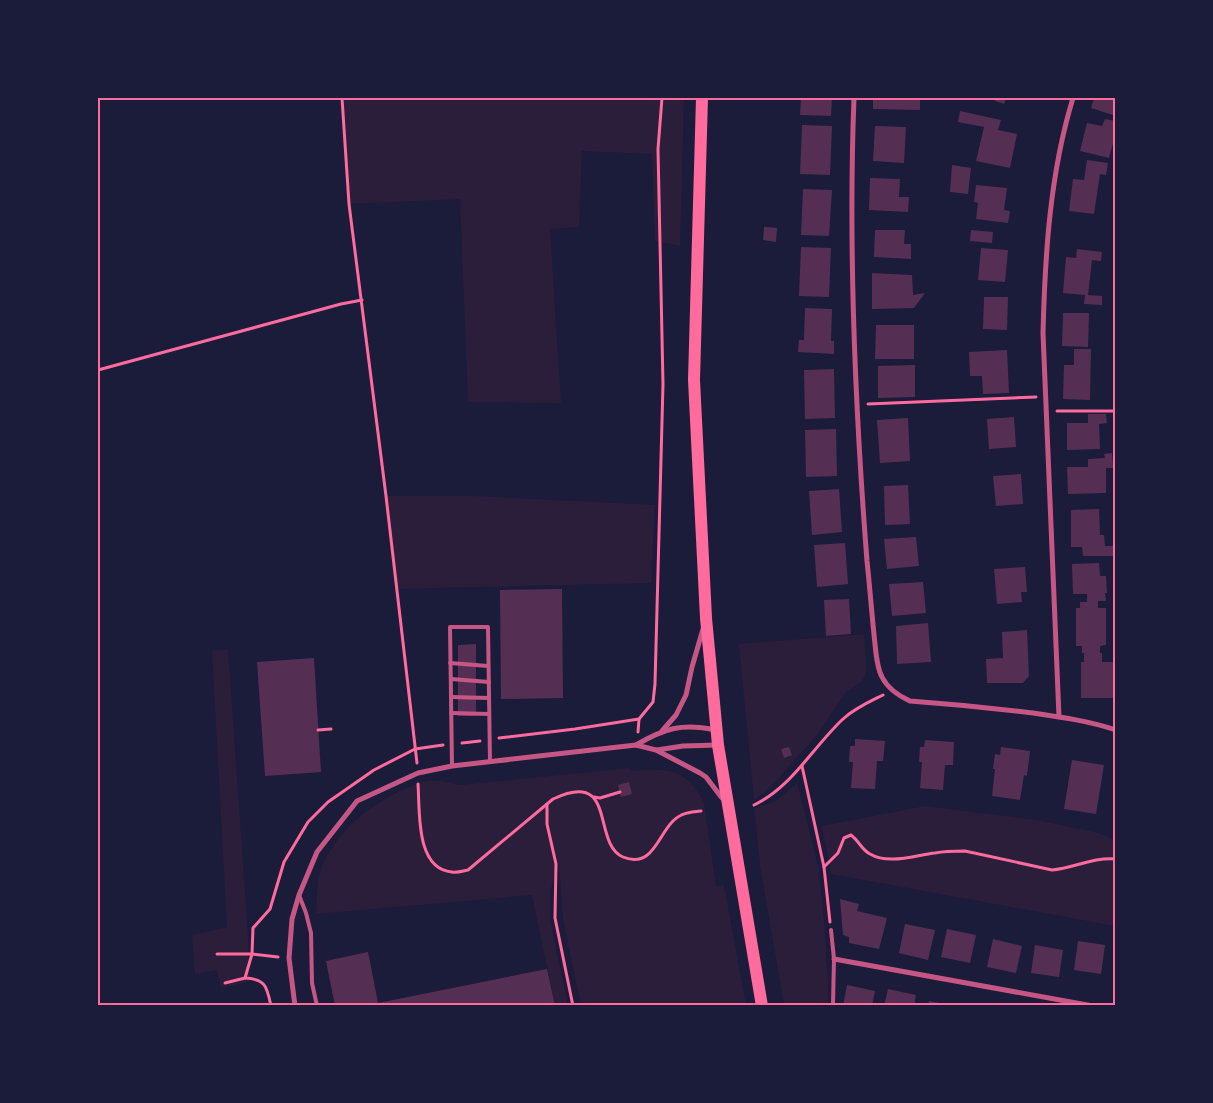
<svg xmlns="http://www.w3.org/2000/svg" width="1213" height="1103" font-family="Signika,sans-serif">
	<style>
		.green { fill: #2a1e3b }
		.building { fill: #542f53 }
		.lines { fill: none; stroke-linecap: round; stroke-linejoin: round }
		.path { stroke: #ff6b9d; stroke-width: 3 }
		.service { stroke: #c65784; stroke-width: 4 }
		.minor { stroke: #c65784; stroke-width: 5 }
		.primary { stroke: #ff6b9d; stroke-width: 12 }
		.neatline { fill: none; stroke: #ff6b9d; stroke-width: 2 }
	</style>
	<rect width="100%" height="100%" fill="#1b1b3a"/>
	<g class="green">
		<polygon points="342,98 684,98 680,246 655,241 652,154 582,151 579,227 550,229 561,403 468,402 460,199 349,204"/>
		<polygon points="386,496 474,496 655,505 651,583 396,589"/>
		<polygon points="864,634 866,666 865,675 862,681 845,693 817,735 767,791 754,800 739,644"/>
		<polygon points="228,649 248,935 249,982 221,988 217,970 195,974 192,935 227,927 212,651"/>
		<path d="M630 768 631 771C665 768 687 767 704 803L716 886 724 885 746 1005H581L563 919 559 862 550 892V921L568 1005H555L532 895 316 914C317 900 316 882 321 869 336 831 369 805 405 789 411 787 417 783 423 782 436 779 447 782 460 785Z"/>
		<polygon points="797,783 819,869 825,933 829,1005 784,1005 760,865 754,808 776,801"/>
		<polygon points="925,806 1037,820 1099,833 1115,840 1115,926 831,874 822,826"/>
	</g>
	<g class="building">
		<polygon points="801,98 832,98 831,116 800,115"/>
		<polygon points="873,98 920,98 920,110 873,109"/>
		<polygon points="996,98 1006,98 1004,104 995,101"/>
		<polygon points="1094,98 1116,98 1116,116 1091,108"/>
		<polygon points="960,111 1001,120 998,130 1017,134 1010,168 976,161 984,127 958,122"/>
		<polygon points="1105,119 1116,121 1116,132 1109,158 1080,151 1087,123 1102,126"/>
		<polygon points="802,125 832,126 830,175 800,174"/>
		<polygon points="875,126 906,127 904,163 873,161"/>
		<polygon points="1087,160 1108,163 1106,175 1100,174 1094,214 1069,211 1073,179 1084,180"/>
		<polygon points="952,165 971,168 968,194 950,192"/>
		<polygon points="870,178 900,179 899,197 909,197 908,212 869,210"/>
		<polygon points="976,185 1007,188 1004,210 1010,211 1008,223 976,219 978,203 974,202"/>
		<polygon points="803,189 832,190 829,236 801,235"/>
		<polygon points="764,227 777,228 776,242 763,240"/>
		<polygon points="875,230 905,230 904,244 911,244 911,259 874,257"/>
		<polygon points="971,230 993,232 992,243 970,241"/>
		<polygon points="801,247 831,248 829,297 799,296"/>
		<polygon points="981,248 1008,250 1005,282 978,280"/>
		<polygon points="1077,249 1102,252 1101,261 1092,260 1088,295 1102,296 1102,305 1084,304 1085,295 1063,293 1066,257 1076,258"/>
		<polygon points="872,273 912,275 913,295 925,293 914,308 872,309"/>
		<polygon points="984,297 1008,297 1007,330 983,329"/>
		<polygon points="805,308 832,309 831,341 834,341 834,354 798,352 799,340 804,340"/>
		<polygon points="1063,313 1089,313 1088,347 1062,346"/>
		<polygon points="876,325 914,325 914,359 875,359"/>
		<polygon points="1074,349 1091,349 1090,400 1063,399 1064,365 1074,365"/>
		<polygon points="1007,350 1009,393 983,394 982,376 970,376 969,352"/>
		<polygon points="915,365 915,397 878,398 878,366"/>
		<polygon points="834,369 835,418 805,419 804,370"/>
		<polygon points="1088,414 1106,414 1107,423 1099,424 1100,449 1067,450 1067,423 1088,423"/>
		<polygon points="1014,417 1016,447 989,449 987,419"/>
		<polygon points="908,418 910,461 880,463 877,420"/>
		<polygon points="836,429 837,476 806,477 805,430"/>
		<polygon points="1112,453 1113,468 1106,468 1106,493 1068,494 1067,467 1088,467 1088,459 1105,458 1104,454"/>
		<polygon points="1021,474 1023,504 996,506 993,476"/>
		<polygon points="908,485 910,524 885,525 884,486"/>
		<polygon points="839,489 842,532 812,535 809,491"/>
		<polygon points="1099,509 1100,535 1104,535 1105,546 1113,546 1113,556 1083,556 1082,547 1071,547 1071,510"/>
		<polygon points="916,537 919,566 887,569 884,539"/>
		<polygon points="845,543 848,584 817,587 814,545"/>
		<polygon points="1113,556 1116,556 1116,577 1114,577"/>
		<polygon points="1099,563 1100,576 1106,576 1107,593 1105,593 1106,601 1098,601 1098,608 1106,608 1106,645 1100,646 1100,653 1102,653 1102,662 1113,662 1113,698 1081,698 1081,662 1084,662 1084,653 1082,653 1082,646 1076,646 1076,608 1080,608 1080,602 1087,602 1087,594 1073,594 1072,564"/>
		<polygon points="1025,567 1027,592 1021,592 1022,602 997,604 994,569"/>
		<polygon points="923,582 926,613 892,616 889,584"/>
		<polygon points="562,589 563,698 501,699 500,590"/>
		<polygon points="849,599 851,634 826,636 824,600"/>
		<polygon points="928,623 931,662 897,664 896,626"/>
		<polygon points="1027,630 1029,676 1023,683 987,683 986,659 1003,658 1002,632"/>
		<polygon points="476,644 476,716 458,716 458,645"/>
		<polygon points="314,658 321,772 265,776 257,662"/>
		<polygon points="855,739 885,741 883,761 877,761 875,789 851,788 853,762 849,762 850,746 855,746"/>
		<polygon points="925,740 954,742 953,765 945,765 943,790 920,788 922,762 919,762 920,747 924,747"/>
		<polygon points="789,747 792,755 784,758 781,749"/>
		<polygon points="1001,747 1030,751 1027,776 1024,775 1020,800 992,796 995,769 993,769 995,754 1000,755"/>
		<polygon points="1072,760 1104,765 1096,814 1064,809"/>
		<polygon points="629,782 632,794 621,797 618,785"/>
		<polygon points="840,899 859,904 857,911 887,918 879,949 849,943 849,937 843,935"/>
		<polygon points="905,924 935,930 928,960 899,953"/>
		<polygon points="947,929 976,935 970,963 941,957"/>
		<polygon points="993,939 1022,946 1016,973 987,967"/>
		<polygon points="1078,941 1105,945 1101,974 1074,970"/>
		<polygon points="1035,945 1063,950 1059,977 1031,973"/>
		<polygon points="368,952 378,1003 547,969 555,1006 335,1006 326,961"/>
		<polygon points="847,985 875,991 872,1006 843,1006"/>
		<polygon points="888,989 916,995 914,1006 884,1006"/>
		<polygon points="929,1001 949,1005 949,1006 928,1006"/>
	</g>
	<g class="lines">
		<g class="path">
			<polyline points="342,98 349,204 386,496 417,763"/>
			<polyline points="98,370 341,304 362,300"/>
			<polyline points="868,404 1036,397"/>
			<polyline points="1057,411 1116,411"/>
			<polyline points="318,730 331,729"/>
			<polyline points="638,732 639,719 653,702 655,684 663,384 658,149 662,98"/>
			<polyline points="499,738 575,729 639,719"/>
			<polyline points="462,743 480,741"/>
			<polyline points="802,766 824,867 830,922"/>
			<path d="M418 784C420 810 415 869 452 872 457 873 463 871 468 870L553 799C618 768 591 843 623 857 652 869 657 837 673 821 681 813 690 812 701 811"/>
			<polyline points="594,797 600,798 620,792"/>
			<polyline points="547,804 547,824 556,864 555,918 573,1006"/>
			<path d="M754 805C792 787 813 747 843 719 855 708 869 702 883 695"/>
			<path d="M824 867 838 853 844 838 851 835C859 841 862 850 870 854 889 865 915 855 935 853 945 851 955 851 965 851L1052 870C1074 868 1093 857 1116 859"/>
			<polyline points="217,954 252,954 278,957"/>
			<polyline points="225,983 245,978"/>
			<path d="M271 1006C267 987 266 979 245 978L252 954 253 928 270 909 284 862 308 822 328 802 374 770 415 749 443 745"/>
		</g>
		<g class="service">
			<polyline points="450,663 488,666"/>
			<polyline points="451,679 489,682"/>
			<polyline points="451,697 489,698"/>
			<polyline points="451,713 489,714"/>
			<polyline points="452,766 450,627 488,627 490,762"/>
			<polyline points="299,895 306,913 311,933 312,983 317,1006"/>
			<polyline points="831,930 834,959 833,1004"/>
		</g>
		<g class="minor">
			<path d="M854 98C848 252 855 407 867 561 870 589 872 617 875 644 876 655 877 668 882 677 888 689 899 696 910 701 951 704 992 708 1033 713 1061 717 1089 721 1116 730"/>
			<path d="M1059 717 1043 333C1045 254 1050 173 1073 98"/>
			<polyline points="662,731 676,715 686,695 692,667 703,629"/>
			<path d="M636 745C665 728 682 723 716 730"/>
			<polyline points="657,750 683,746 718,745"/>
			<polyline points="834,959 1093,1006"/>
			<polyline points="295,1006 289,958 292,919 299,895 317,852 357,801 418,773 452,766 636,745 656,750 700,773 706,777 722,798"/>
		</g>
		<polyline class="primary" points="702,98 694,380 706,618 718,745 762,1006"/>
	</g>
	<rect width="1213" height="1103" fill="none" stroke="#1b1b3a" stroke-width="198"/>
	<rect x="99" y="99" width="1015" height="905" class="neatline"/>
</svg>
